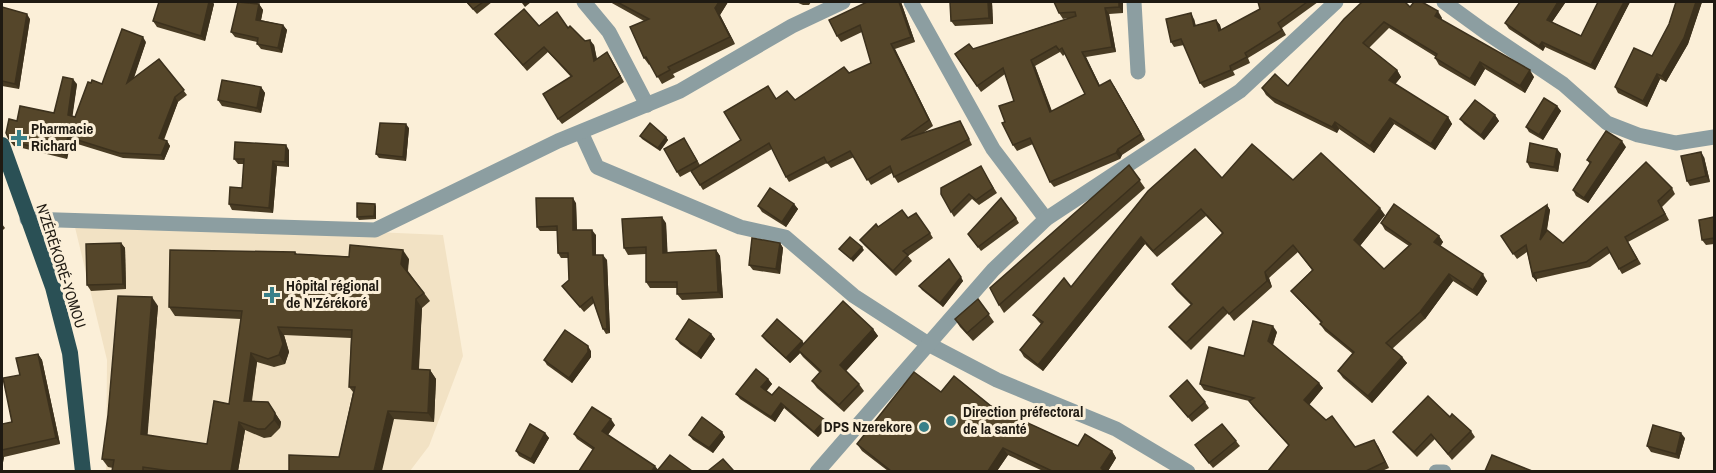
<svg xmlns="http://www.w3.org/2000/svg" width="1716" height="473" font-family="'Archivo Narrow',sans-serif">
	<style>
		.built { fill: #f2e2c4 }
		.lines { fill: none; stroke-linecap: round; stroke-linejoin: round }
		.minor { stroke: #8c9ea1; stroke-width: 15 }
		.trunk { stroke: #2a5055; stroke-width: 16 }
		.wall { fill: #493c24; fill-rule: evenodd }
		.shaded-wall { fill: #3c311d }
		.building { fill: #55462a; stroke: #3c311d; stroke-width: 1.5; fill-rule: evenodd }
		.poi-dot { fill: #398089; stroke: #fbefd8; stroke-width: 2 }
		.labels { text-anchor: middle; stroke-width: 6; stroke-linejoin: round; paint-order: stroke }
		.poi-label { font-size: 15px; font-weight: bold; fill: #1f1a12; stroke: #fbefd8; text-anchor: start }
		.street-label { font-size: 15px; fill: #1f1a12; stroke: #fbefd8 }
	</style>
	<rect width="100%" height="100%" fill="#fbefd8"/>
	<polygon class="built" points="73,219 443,235 463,356 429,446 410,471 106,471 107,360"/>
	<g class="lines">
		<g class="minor">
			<polyline points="584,2 609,32 647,105"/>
			<polyline points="911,2 993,149 1046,219"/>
			<polyline points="1134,2 1138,72"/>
			<polyline points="1444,2 1484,31 1563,84 1607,123 1638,135 1676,143 1714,137"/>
			<polyline points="581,132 597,167 740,227 785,237 854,296 930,345 997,380 1116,429 1188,472"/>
			<polyline points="27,219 375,230 558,141 680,91 792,26 843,2"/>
			<polyline points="817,472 993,270 1046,219 1240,91 1336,2"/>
			<polyline points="1436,472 1444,472"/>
		</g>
		<polyline class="trunk" points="2,145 53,287 70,353 83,472"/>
	</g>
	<g class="wall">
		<polygon points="159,2 212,2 214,4 205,41 157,27 153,21"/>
		<polygon points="466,2 492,2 477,14"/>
		<polygon points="610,2 728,2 720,15 735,44 673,74 675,77 662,84 650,64 649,65 644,58 644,21"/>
		<polygon points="796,2 811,2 809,5 803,5"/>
		<polygon points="867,2 901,2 915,42 895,49 933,126 923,133 963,126 972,145 898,183 892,173 871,185 854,157 831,168 827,163 789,182 786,177 772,149 703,190 691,171 680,177 677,172 684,138 700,165 741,140 776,99 795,100 871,63 862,32 841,42 837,36"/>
		<polygon points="992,2 993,24 955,26 951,21"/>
		<path d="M1123 2V13L1109 14 1116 52 1086 57 1100 86H1114L1145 140 1122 155 1120 159 1054 187 1050 182 1033 144 1017 151 1013 145 1005 122 1014 101 1005 74 981 92 955 54 973 49 1069 18 1063 19 1059 13ZM1060 52 1063 56 1065 54 1085 94 1052 111 1035 66Z"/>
		<polygon points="1258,2 1318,2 1282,28 1286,35 1248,58 1250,63 1233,71 1235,75 1204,88 1200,83 1184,45 1174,47 1171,42 1194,19 1196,26 1216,20 1220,25 1221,30 1260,9"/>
		<polygon points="1520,2 1564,2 1565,3 1552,22 1581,36 1598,2 1630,2 1595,70 1545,47 1543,51 1509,29 1505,23"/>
		<polygon points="1702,2 1688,44 1666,82 1660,79 1647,107 1618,93 1615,87 1652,56"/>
		<polygon points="259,4 263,10 261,20 283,25 287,30 282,53 261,49 257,44 257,42 235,37 231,32"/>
		<polygon points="2,7 30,19 19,89 2,86"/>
		<polygon points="1410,7 1442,18 1441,19 1534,77 1525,93 1485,69 1475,86 1439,65 1435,58 1436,57 1389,28 1369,48 1397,70 1401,77 1395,84 1448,117 1452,124 1435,150 1394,124 1374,153 1339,129 1337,133 1275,103 1266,95 1262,88 1288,86 1344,19"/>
		<polygon points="539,26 568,28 585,41 594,45 597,59 607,52 624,82 562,124 558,119 571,77 548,52 527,71 495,34"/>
		<polygon points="146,42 134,78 159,59 187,95 178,102 164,140 167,141 170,146 164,160 123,158 71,142 67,159 14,146 10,141 17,121 54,113 77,84 72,116 75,117 102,84"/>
		<polygon points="261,87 265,93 261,113 222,106 218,100"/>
		<polygon points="1557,106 1561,111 1543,140 1529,132 1526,127"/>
		<polygon points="1495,115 1499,121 1484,140 1464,124 1460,119"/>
		<polygon points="409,128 406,161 379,158 376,154"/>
		<polygon points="640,136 666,137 668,140 660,151 642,139"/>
		<polygon points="1626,147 1588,203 1576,196 1573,190 1590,164 1587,160"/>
		<polygon points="1557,149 1561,154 1558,172 1530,168 1527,162"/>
		<polygon points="289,150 289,167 277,166 273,213 232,210 229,204 242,188 244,164 238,164 234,159"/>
		<polygon points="1704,157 1710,182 1690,186 1687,181"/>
		<polygon points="1129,165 1145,188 1004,313 999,305"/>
		<polygon points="984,172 997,193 979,205 972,199 954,217 951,212"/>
		<polygon points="1222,178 1293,180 1385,215 1360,246 1384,269 1409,246 1385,230 1381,223 1439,236 1443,242 1440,247 1487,281 1477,296 1453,281 1425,319 1392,349 1402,357 1407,363 1372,403 1343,378 1338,371 1353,354 1325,331 1320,324 1321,323 1296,297 1291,291 1312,270 1298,252 1269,278 1272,287 1234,321 1228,313 1191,350 1174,333 1169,327 1191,305 1176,290 1172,284 1222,233 1206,216 1157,257 1145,244 1043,371 1024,357 1020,350 1041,324 1038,321 1033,315"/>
		<polygon points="1672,188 1675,194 1662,207 1669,220 1628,242 1641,264 1622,274 1610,253 1590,267 1537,279 1537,282 1533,277 1527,252 1517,259 1501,236 1547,205 1550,210 1547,230 1563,243"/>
		<polygon points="576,203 577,230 596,235 596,255 607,260 610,333 606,334 603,329 594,303 584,312 562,286 569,280 568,258 561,258 558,253 557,231 540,231 537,227"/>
		<polygon points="375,204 376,207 376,219 359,220 357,217"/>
		<polygon points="794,204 798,209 786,227 762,212 758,206"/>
		<polygon points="1714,217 1714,244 1706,245 1702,240"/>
		<polygon points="908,218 930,233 933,238 908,256 912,261 896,276 864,245 860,240 878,227"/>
		<polygon points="1016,218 1019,223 981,251 968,234"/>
		<polygon points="666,223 667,252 716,250 720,256 723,298 682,300 677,294 677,288 650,288 646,282 646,254 628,255 624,248"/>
		<polygon points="2,224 5,228 2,231"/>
		<polygon points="121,243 125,248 126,289 91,291 87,285"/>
		<polygon points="780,243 783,248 780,274 753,270 749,265"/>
		<polygon points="295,252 297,254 409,259 408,271 430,301 422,308 419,369 430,370 436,379 434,422 394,419 339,457 353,392 349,387 351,338 284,335 289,352 285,364 274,367 257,362 252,401 268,402 281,422 280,428 271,437 264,438 245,430 238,471 112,471 113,468 108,467 102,459 158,306 147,435 207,444 229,404 241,319 175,316 169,307"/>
		<polygon points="949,259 963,281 943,307 922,290 919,286"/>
		<polygon points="978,299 994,322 973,341 960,327 955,319"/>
		<polygon points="873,329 878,336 846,371 859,384 864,391 844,412 817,388 812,381 820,373 803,357 800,353 790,363 766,341 762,336 802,341 804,344"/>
		<polygon points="1277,332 1273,345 1323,388 1309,405 1355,447 1378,446 1389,468 1382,471 1268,471 1289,446 1253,407 1249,401 1204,390 1200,384 1244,356"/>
		<polygon points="711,334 715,339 701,359 680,344 676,339"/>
		<polygon points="591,351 591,357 572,383 547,365 544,360"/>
		<polygon points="38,354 42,360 60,444 4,457 2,468 2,424 12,422 20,375"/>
		<polygon points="768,379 772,384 766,391 772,395 825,420 828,426 818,437 784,408 775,422 740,399 736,394"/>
		<polygon points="941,392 991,406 1078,446 1112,451 1116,458 1108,471 1043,471 1008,455 997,471 888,471 862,451 857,444"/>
		<polygon points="1170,396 1205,402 1209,408 1192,422"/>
		<polygon points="1450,417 1471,431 1475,437 1452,460 1435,439 1417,457 1397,437 1393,432"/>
		<polygon points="615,425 608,435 658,470 579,471 593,450 577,439 574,434"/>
		<polygon points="722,432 725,437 713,453 693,440 689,435"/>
		<polygon points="545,433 549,438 534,464 519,456 516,451"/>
		<polygon points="1685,438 1679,459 1651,452 1647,446"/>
		<polygon points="1236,441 1240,446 1213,468 1199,451"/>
	</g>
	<g class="shaded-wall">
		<polygon points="209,2 212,2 214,4 205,41 201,36"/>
		<polygon points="523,2 531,2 525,7 522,3"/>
		<polygon points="719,2 728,2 720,15 735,44 730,37 715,8"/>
		<polygon points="899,2 901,2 915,42 911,37"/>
		<polygon points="988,2 992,2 993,24 989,18"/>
		<polygon points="1119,2 1123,2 1123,13 1119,7"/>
		<polygon points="1558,2 1564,2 1565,3 1550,25 1547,20"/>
		<polygon points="1624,2 1630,2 1595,70 1591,65"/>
		<polygon points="1696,2 1702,2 1688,44 1666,82 1662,76"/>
		<polygon points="259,4 263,10 260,25 256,20"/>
		<polygon points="1105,8 1109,14 1116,52 1112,47"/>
		<polygon points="1438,11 1442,18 1440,22 1435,16"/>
		<polygon points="1191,13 1194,19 1197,32 1194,26"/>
		<polygon points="27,14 30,19 19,89 15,84"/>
		<polygon points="1216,20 1220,25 1223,36 1219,31"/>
		<polygon points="283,25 287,30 282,53 278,48"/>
		<polygon points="143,37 146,42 130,88 127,83"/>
		<polygon points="590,40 594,45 598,66 594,61"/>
		<polygon points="1542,42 1545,47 1543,51 1539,46"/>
		<polygon points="891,44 895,49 933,126 929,120"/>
		<polygon points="607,52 611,58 624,82 620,76"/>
		<polygon points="1082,52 1086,57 1103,92 1099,86"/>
		<polygon points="1031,60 1035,66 1054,118 1050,112"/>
		<polygon points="1480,62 1485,69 1475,86 1470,79"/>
		<polygon points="1397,70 1401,77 1393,87 1389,80"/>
		<polygon points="1530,70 1534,77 1525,93 1520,86"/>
		<polygon points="1657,74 1660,79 1647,107 1643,101"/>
		<polygon points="73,79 77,84 72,120 68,115"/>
		<polygon points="1110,80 1114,86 1145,140 1141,134"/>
		<polygon points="261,87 265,93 261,113 257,108"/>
		<polygon points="175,97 178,102 162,143 159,138"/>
		<polygon points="1557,106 1561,111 1543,140 1539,135"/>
		<polygon points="1495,115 1499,121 1484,140 1481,135"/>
		<polygon points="1448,117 1452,124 1435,150 1431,144"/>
		<polygon points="1390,118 1394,124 1374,153 1370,146"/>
		<polygon points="1335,122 1339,129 1337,133 1332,127"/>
		<polygon points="406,124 409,128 406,161 403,157"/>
		<polygon points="68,137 71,142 67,159 63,154"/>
		<polygon points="666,137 668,140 660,151 658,148"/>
		<polygon points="167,141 170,146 164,160 161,155"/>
		<polygon points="1622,141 1626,147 1588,203 1584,198"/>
		<polygon points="286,145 289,150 289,167 285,162"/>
		<polygon points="1118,149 1122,155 1120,159 1116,153"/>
		<polygon points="1557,149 1561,154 1558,172 1554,167"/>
		<polygon points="1701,152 1704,157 1710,182 1706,176"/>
		<polygon points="273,161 277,166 273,213 269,208"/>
		<polygon points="573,198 576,203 577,235 573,230"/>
		<polygon points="375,204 376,207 376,219 374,216"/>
		<polygon points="794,204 798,209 786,227 782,222"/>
		<polygon points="1547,205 1550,210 1544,245 1540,240"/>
		<polygon points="1380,208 1385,215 1359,247 1354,240"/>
		<polygon points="662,217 666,223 668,259 663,253"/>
		<polygon points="592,230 596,235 596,260 593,255"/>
		<polygon points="1439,236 1443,242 1438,249 1434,242"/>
		<polygon points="1141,237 1145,244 1043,371 1038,365"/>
		<polygon points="121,243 125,248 126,289 123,284"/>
		<polygon points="780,243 783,248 780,274 776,269"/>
		<polygon points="862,247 864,250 853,262 851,259"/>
		<polygon points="403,250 409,259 407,272 401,264"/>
		<polygon points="716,250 720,256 723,298 718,292"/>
		<polygon points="603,255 607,260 610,333 607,329"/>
		<polygon points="1265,272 1269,278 1272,287 1267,281"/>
		<polygon points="1534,273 1537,279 1537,282 1533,277"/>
		<polygon points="1449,274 1453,281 1425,319 1420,312"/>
		<polygon points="1483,274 1487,281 1477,296 1473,290"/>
		<polygon points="961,277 963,281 943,307 940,303"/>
		<polygon points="152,297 158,306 147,442 141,434"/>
		<polygon points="416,299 422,308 418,378 412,369"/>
		<polygon points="1273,326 1277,332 1272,347 1268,341"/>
		<polygon points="278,327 284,335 289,352 285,364 279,355"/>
		<polygon points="873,329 878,336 845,372 840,365"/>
		<polygon points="711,334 715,339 701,359 697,354"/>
		<polygon points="802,341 806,346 798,350 800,353 790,363 786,358"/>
		<polygon points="588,346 591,351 591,357 572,383 569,378"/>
		<polygon points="251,353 257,362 250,410 244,401"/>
		<polygon points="38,354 42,360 60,444 56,438"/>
		<polygon points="1402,357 1407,363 1372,403 1368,396"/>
		<polygon points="430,370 436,379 434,422 428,413"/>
		<polygon points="768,379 772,384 765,393 761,387"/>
		<polygon points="1319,383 1323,388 1308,406 1304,400"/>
		<polygon points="268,402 281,422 280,428 274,420"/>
		<polygon points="781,403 784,408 775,422 771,417"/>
		<polygon points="388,411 394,419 382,471 374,471"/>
		<polygon points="611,419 615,425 606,437 602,431"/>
		<polygon points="825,420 828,426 818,437 814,432"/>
		<polygon points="239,422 245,430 238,471 231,471"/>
		<polygon points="722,432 725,437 713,453 709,448"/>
		<polygon points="545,433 549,438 534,464 531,459"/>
		<polygon points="1681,433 1685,438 1679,459 1676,454"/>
		<polygon points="1374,440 1378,446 1389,468 1385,462"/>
		<polygon points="1003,448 1008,455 997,471 988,471"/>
		<polygon points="1112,451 1116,458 1108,471 1103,471 1101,468"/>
		<polygon points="2,454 4,457 2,468"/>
		<polygon points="655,466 659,471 652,471"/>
	</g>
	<g class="building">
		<polygon points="159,2 209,2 201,36 153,21"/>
		<polygon points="238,2 259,4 256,20 283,25 278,48 257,44 258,38 231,32"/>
		<polygon points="467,2 483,2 473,9"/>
		<polygon points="617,2 719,2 715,8 730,37 668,67 670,70 657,77 646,57 644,58 630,27 649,19"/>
		<polygon points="867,2 899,2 911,37 891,44 929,120 901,140 960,121 969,139 894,177 890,166 867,180 850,151 827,163 824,157 786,177 769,143 700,185 691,171 741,140 724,112 768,86 776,99 787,91 795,100 844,67 849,73 871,63 860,25 837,36 829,20"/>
		<polygon points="950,2 988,2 989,18 951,21"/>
		<path d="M1054 2H1119V7L1105 8 1112 47 1082 52 1099 86 1110 80 1141 134 1118 149 1116 153 1050 182 1030 138 1013 145 1002 123 1005 122 999 106 1014 101 1003 68 977 86 955 54 969 44 973 49 1076 16 1075 12 1059 13ZM1056 46 1059 50 1062 48 1085 94 1050 112 1031 60Z"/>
		<polygon points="1258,2 1307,2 1278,23 1282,30 1245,53 1247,57 1230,66 1231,70 1200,83 1181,39 1171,42 1166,19 1191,13 1194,26 1216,20 1219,31 1260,9"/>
		<polygon points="1362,2 1405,2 1410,7 1414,2 1422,2 1438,11 1435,16 1530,70 1520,86 1480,62 1470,79 1435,58 1437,54 1384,22 1363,43 1397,70 1389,80 1448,117 1431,144 1390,118 1370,146 1335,122 1332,127 1271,97 1262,88 1275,74 1288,86 1344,19"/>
		<polygon points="1520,2 1558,2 1547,20 1581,36 1598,2 1624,2 1591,65 1542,42 1539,46 1505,23"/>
		<polygon points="1676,2 1696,2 1684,38 1662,76 1657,74 1643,101 1615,87 1634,48 1652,56 1669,24"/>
		<polygon points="2,7 27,14 15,84 2,81"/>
		<polygon points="524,9 539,26 557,12 568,28 570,26 585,41 590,40 594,61 607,52 620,76 558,119 543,94 572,76 544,47 523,65 495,34"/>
		<polygon points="122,29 143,37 127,83 159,59 184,90 175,97 159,138 167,141 161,155 119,153 68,137 63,154 10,141 6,133 9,119 17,121 20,106 54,113 63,77 73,79 68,115 75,117 88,82 91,83 92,80 102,84"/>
		<polygon points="222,80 261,87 257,108 218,100"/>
		<polygon points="1544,98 1557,106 1539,135 1526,127"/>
		<polygon points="1475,100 1495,115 1481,135 1460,119"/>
		<polygon points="380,123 406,124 403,157 376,154"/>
		<polygon points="650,123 666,137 658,148 640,136"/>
		<polygon points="1606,131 1622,141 1584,198 1573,190 1591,162 1587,160"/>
		<polygon points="684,138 697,161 677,172 664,149"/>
		<polygon points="235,142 286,145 285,162 273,161 269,208 229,204 230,187 242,188 244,159 234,159"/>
		<polygon points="1530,143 1557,149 1554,167 1527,162"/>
		<polygon points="1252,144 1293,180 1321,153 1380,208 1354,240 1384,269 1411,244 1381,223 1394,204 1439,236 1434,242 1483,274 1473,290 1449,274 1420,312 1386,343 1402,357 1368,396 1338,371 1354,352 1320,324 1322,322 1291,291 1313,270 1293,245 1265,272 1267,281 1229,314 1223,307 1186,343 1169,327 1192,304 1172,284 1223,233 1201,209 1153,251 1141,237 1038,365 1020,350 1043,322 1033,315 1064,278 1071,287 1148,191 1195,149 1222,178"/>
		<polygon points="1701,152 1706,176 1687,181 1681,156"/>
		<polygon points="1646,162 1672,188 1658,201 1665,214 1625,237 1637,259 1619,269 1607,247 1586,262 1534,273 1533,277 1526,245 1513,254 1501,236 1547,205 1540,240 1547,230 1563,243"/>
		<polygon points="1129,165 1140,180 999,305 990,288"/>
		<polygon points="981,166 993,188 976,200 969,194 951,212 941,194 941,188"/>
		<polygon points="770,188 794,204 782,222 758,206"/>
		<polygon points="536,198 573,198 573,230 592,230 593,255 603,255 607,329 603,329 592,297 580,307 562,286 569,280 568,253 558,253 557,226 537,227"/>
		<polygon points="1001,198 1016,218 978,247 968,234"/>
		<polygon points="357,203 375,204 374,216 357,217"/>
		<polygon points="902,210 908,218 916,213 930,233 903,251 908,255 893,271 860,240 876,224 878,227"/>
		<polygon points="662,217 663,253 716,250 718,292 677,294 677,282 646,282 646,247 624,248 622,219"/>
		<polygon points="1714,217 1714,238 1702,240 1699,220"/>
		<polygon points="850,237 862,247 851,259 839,249"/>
		<polygon points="752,238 780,243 776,269 749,265"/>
		<polygon points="121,243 123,284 87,285 86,244"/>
		<polygon points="350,245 403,250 401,264 424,293 416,299 412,369 430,370 428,413 388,411 374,471 289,471 289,455 339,457 355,387 349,387 352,330 278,327 283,344 279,355 268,359 251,353 244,401 268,402 275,413 274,420 265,429 258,429 239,422 231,471 170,471 143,467 143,471 112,471 114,460 102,459 108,415 118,296 152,297 141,434 207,444 214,401 229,404 242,311 169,307 170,250 295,252 295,254 349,257"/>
		<polygon points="949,259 961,277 940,303 919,286"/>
		<polygon points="978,299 989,314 967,333 955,319"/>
		<polygon points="843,301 873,329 840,365 859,384 839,405 812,381 821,371 798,350"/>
		<polygon points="689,319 711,334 697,354 676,339"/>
		<polygon points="777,319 802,341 786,358 762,336"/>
		<polygon points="1253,321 1273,326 1268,341 1319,383 1304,400 1326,420 1332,416 1355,447 1374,440 1385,462 1366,471 1268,471 1289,445 1249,401 1254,398 1200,384 1209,347 1244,356"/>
		<polygon points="565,330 588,346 588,352 569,378 544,360"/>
		<polygon points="38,354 56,438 2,450 2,424 12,422 3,378 20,375 16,358"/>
		<polygon points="756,369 768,379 761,387 772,395 779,387 825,420 814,432 781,403 771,417 736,394"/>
		<polygon points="914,372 941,392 954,376 991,406 1078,446 1085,434 1112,451 1101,468 1104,471 1052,471 1003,448 988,471 891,471 857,444"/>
		<polygon points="1187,380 1205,402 1188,417 1170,396"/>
		<polygon points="1428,396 1450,417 1452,414 1471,431 1448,454 1431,434 1414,452 1393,432"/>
		<polygon points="592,407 611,419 602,431 655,466 652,471 579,471 594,448 574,434"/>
		<polygon points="702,417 722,432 709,448 689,435"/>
		<polygon points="530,424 545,433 531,459 516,451"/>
		<polygon points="1222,424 1236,441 1209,463 1195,445"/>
		<polygon points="1653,425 1681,433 1676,454 1647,446"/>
		<polygon points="670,455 692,471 657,471"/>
		<polygon points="1492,455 1532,471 1485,471"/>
		<polygon points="723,459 733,470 731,471 708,471"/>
	</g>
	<g class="poi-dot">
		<path d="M16 129h6v6h6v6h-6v6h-6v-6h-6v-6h6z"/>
		<path d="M269 286h6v6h6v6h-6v6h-6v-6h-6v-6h6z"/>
		<circle cx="951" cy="421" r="6"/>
		<circle cx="924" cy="427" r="6"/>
	</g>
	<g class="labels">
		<g class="poi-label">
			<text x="31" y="134">Pharmacie<tspan x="31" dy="17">Richard</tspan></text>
			<text x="286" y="291">Hôpital régional<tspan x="286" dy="17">de N'Zérékoré</tspan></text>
			<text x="963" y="417">Direction préfectoral<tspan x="963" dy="17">de la santé</tspan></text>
			<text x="912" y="432" text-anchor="end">DPS Nzerekore</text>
		</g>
		<g class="street-label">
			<text transform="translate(61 266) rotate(72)" y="5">N'ZÉRÉKORÉ-YOMOU</text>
		</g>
	</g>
	<rect width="1716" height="473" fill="none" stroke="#1f1a12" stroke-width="6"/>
</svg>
